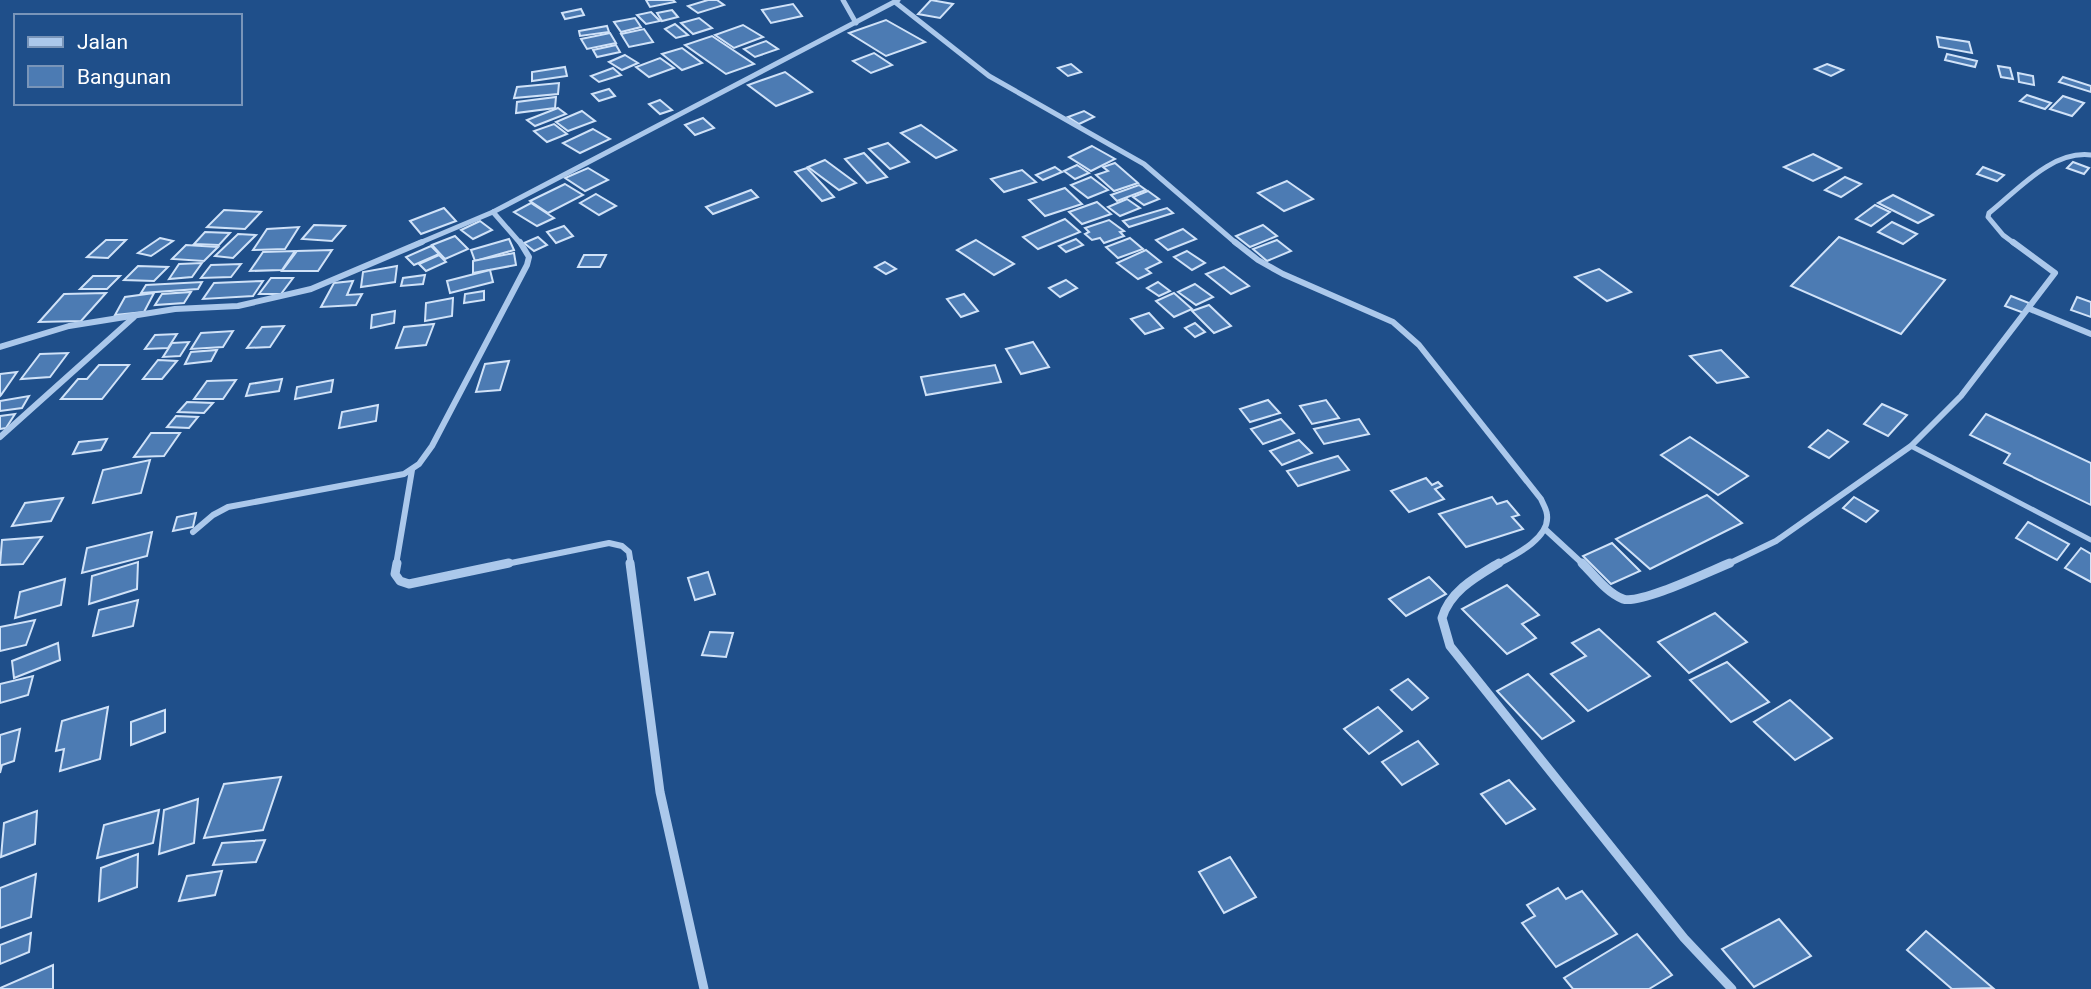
<svg xmlns="http://www.w3.org/2000/svg" width="2091" height="989" font-family="Roboto,sans-serif">
	<style>
		.building { fill: #4c7bb3; stroke: #d0e2f8; stroke-width: 2 }
		.lines { fill: none; stroke-linecap: round; stroke-linejoin: round }
		.lane { stroke: #abc8eb; stroke-width: 5 }
		.street-far2 { stroke: #abc8eb; stroke-width: 5 }
		.street-far1 { stroke: #abc8eb; stroke-width: 6 }
		.street { stroke: #abc8eb; stroke-width: 9 }
	</style>
	<rect width="100%" height="100%" fill="#1f4f8a"/>
	<g class="building">
		<polygon points="646,0 673,0 675,2 650,7"/>
		<polygon points="708,0 717,0 724,5 698,13 688,6"/>
		<polygon points="931,0 953,4 940,18 918,14"/>
		<polygon points="793,4 802,16 771,23 762,10"/>
		<polygon points="581,9 584,15 565,19 562,13"/>
		<polygon points="672,10 678,17 662,21 657,13"/>
		<polygon points="651,12 660,21 646,24 637,15"/>
		<polygon points="635,18 641,27 621,32 614,22"/>
		<polygon points="699,18 712,28 693,34 681,23"/>
		<polygon points="886,20 925,42 886,56 849,33"/>
		<polygon points="675,24 688,35 676,38 665,29"/>
		<polygon points="743,25 763,37 734,48 715,35"/>
		<polygon points="607,26 609,32 580,36 579,31"/>
		<polygon points="644,29 653,42 629,47 621,34"/>
		<polygon points="610,33 616,43 587,49 581,39"/>
		<polygon points="712,36 754,64 726,74 685,45"/>
		<polygon points="1937,37 1969,42 1972,53 1939,47"/>
		<polygon points="766,41 778,49 755,57 744,49"/>
		<polygon points="616,45 620,52 597,57 593,50"/>
		<polygon points="682,48 702,63 682,70 662,54"/>
		<polygon points="874,53 892,65 871,73 853,61"/>
		<polygon points="1947,54 1977,61 1975,67 1945,60"/>
		<polygon points="625,55 638,63 622,70 609,62"/>
		<polygon points="660,58 674,68 649,77 636,67"/>
		<polygon points="1071,64 1081,72 1068,76 1058,68"/>
		<polygon points="1827,64 1843,70 1831,76 1815,69"/>
		<polygon points="1998,66 2010,68 2013,79 2001,77"/>
		<polygon points="565,67 567,76 532,81 532,72"/>
		<polygon points="613,68 621,75 599,82 591,76"/>
		<polygon points="785,72 812,92 776,106 748,85"/>
		<polygon points="2018,73 2033,76 2034,85 2019,82"/>
		<polygon points="2063,77 2091,86 2091,92 2059,82"/>
		<polygon points="559,83 558,94 514,98 517,87"/>
		<polygon points="609,89 615,96 599,101 592,94"/>
		<polygon points="2027,95 2051,103 2045,109 2020,101"/>
		<polygon points="2063,96 2084,103 2072,116 2050,109"/>
		<polygon points="556,97 555,108 516,113 517,102"/>
		<polygon points="660,100 672,110 660,114 649,104"/>
		<polygon points="558,108 566,114 535,126 527,120"/>
		<polygon points="582,111 595,121 568,131 556,122"/>
		<polygon points="1084,111 1094,117 1079,124 1068,117"/>
		<polygon points="703,118 714,128 695,135 685,125"/>
		<polygon points="554,124 567,134 547,142 534,131"/>
		<polygon points="921,125 956,150 936,158 901,133"/>
		<polygon points="593,129 610,139 580,153 563,143"/>
		<polygon points="888,143 909,162 890,169 869,149"/>
		<polygon points="1092,146 1115,159 1091,171 1069,157"/>
		<polygon points="864,153 887,177 867,183 845,159"/>
		<polygon points="1813,154 1841,168 1813,181 1784,167"/>
		<polygon points="825,160 856,183 839,190 808,167"/>
		<polygon points="2073,162 2089,168 2084,174 2067,168"/>
		<polygon points="1115,163 1138,183 1114,191 1096,175 1108,171 1103,167"/>
		<polygon points="1077,165 1089,173 1075,179 1064,171"/>
		<polygon points="1055,167 1062,172 1043,180 1036,175"/>
		<polygon points="1983,167 2004,175 1997,181 1977,174"/>
		<polygon points="588,168 608,180 585,191 565,178"/>
		<polygon points="807,168 834,197 822,201 795,172"/>
		<polygon points="1022,170 1036,182 1004,192 991,179"/>
		<polygon points="1091,177 1108,190 1088,198 1071,185"/>
		<polygon points="1845,177 1861,184 1841,197 1825,190"/>
		<polygon points="1287,181 1313,199 1284,211 1258,193"/>
		<polygon points="565,184 583,195 548,213 530,201"/>
		<polygon points="1139,185 1146,190 1117,201 1111,195"/>
		<polygon points="1065,188 1082,204 1045,216 1029,200"/>
		<polygon points="751,190 758,197 713,214 706,207"/>
		<polygon points="1148,191 1159,199 1144,205 1133,197"/>
		<polygon points="596,194 616,206 599,215 580,203"/>
		<polygon points="1893,195 1933,215 1918,223 1878,203"/>
		<polygon points="1127,199 1140,208 1120,216 1108,207"/>
		<polygon points="1097,202 1111,214 1082,224 1069,212"/>
		<polygon points="531,203 554,218 537,226 514,212"/>
		<polygon points="1875,205 1890,212 1871,226 1856,219"/>
		<polygon points="444,208 456,221 421,234 410,221"/>
		<polygon points="1167,208 1173,213 1129,227 1123,221"/>
		<polygon points="224,210 261,212 245,229 207,227"/>
		<polygon points="1065,219 1080,232 1038,249 1023,237"/>
		<polygon points="1109,220 1124,231 1120,232 1124,236 1104,243 1100,238 1092,240 1085,234 1089,232 1085,228"/>
		<polygon points="480,221 492,230 473,239 461,230"/>
		<polygon points="1892,222 1917,234 1903,244 1878,232"/>
		<polygon points="314,225 345,226 332,241 302,239"/>
		<polygon points="1263,225 1277,236 1250,247 1236,236"/>
		<polygon points="564,226 573,236 556,243 547,232"/>
		<polygon points="299,227 285,249 253,250 267,229"/>
		<polygon points="1183,229 1196,239 1168,250 1156,240"/>
		<polygon points="205,232 230,233 219,245 194,244"/>
		<polygon points="238,234 256,235 233,258 215,256"/>
		<polygon points="455,236 468,249 445,259 432,245"/>
		<polygon points="538,237 547,245 534,251 524,243"/>
		<polygon points="1839,237 1945,280 1901,334 1791,286"/>
		<polygon points="160,238 173,241 151,256 138,253"/>
		<polygon points="1130,238 1143,249 1118,258 1106,247"/>
		<polygon points="509,239 514,250 475,261 471,250"/>
		<polygon points="1076,239 1083,245 1066,252 1059,246"/>
		<polygon points="106,240 126,240 108,258 87,257"/>
		<polygon points="976,240 1014,264 994,275 957,250"/>
		<polygon points="1277,240 1291,251 1267,261 1253,249"/>
		<polygon points="186,245 218,247 204,261 172,259"/>
		<polygon points="431,246 439,254 414,265 406,257"/>
		<polygon points="332,250 318,271 282,271 297,251"/>
		<polygon points="1146,250 1161,262 1146,269 1151,273 1138,279 1117,263"/>
		<polygon points="295,251 282,270 250,271 263,252"/>
		<polygon points="1187,251 1205,263 1192,270 1174,257"/>
		<polygon points="514,253 516,265 473,273 473,261"/>
		<polygon points="439,255 446,262 426,271 419,264"/>
		<polygon points="584,255 606,255 600,267 578,267"/>
		<polygon points="885,262 896,269 886,274 875,267"/>
		<polygon points="202,263 192,277 169,279 179,264"/>
		<polygon points="241,264 231,277 201,278 211,265"/>
		<polygon points="138,266 168,267 154,281 124,280"/>
		<polygon points="397,266 395,282 361,287 363,272"/>
		<polygon points="1224,267 1249,286 1231,294 1206,274"/>
		<polygon points="1599,269 1631,292 1607,301 1575,277"/>
		<polygon points="490,270 493,282 450,293 447,281"/>
		<polygon points="425,275 423,284 401,286 403,278"/>
		<polygon points="93,276 120,276 107,289 80,289"/>
		<polygon points="271,278 293,278 281,294 259,294"/>
		<polygon points="1066,280 1077,288 1060,297 1049,288"/>
		<polygon points="263,281 253,296 203,299 214,283"/>
		<polygon points="353,281 347,295 362,294 356,305 321,307 334,283"/>
		<polygon points="202,282 198,289 141,293 146,285"/>
		<polygon points="1158,282 1170,291 1159,296 1147,288"/>
		<polygon points="1195,284 1213,297 1196,305 1178,292"/>
		<polygon points="484,291 484,300 464,303 465,294"/>
		<polygon points="191,292 184,303 155,305 162,294"/>
		<polygon points="106,293 81,321 39,322 64,294"/>
		<polygon points="154,293 144,312 115,315 125,297"/>
		<polygon points="1174,293 1192,309 1174,317 1156,301"/>
		<polygon points="964,294 978,311 961,317 947,299"/>
		<polygon points="2011,296 2029,303 2024,313 2005,306"/>
		<polygon points="2077,297 2091,302 2091,317 2071,310"/>
		<polygon points="453,298 452,316 425,321 426,303"/>
		<polygon points="1209,305 1231,326 1214,333 1192,311"/>
		<polygon points="395,311 394,323 371,328 372,315"/>
		<polygon points="1149,313 1163,328 1145,334 1131,319"/>
		<polygon points="1195,323 1205,332 1195,337 1185,328"/>
		<polygon points="434,324 426,345 396,348 404,327"/>
		<polygon points="284,326 270,347 247,348 262,327"/>
		<polygon points="233,331 223,347 191,349 201,333"/>
		<polygon points="177,334 168,348 145,349 155,335"/>
		<polygon points="189,342 180,356 163,357 172,343"/>
		<polygon points="1033,342 1049,367 1021,374 1006,349"/>
		<polygon points="217,350 211,361 185,364 191,352"/>
		<polygon points="1721,350 1748,377 1717,383 1690,356"/>
		<polygon points="68,353 50,377 21,379 40,354"/>
		<polygon points="158,360 177,361 162,379 143,379"/>
		<polygon points="509,361 500,390 476,392 485,364"/>
		<polygon points="99,365 129,365 102,399 61,399 78,379 87,379"/>
		<polygon points="995,365 1001,382 926,395 921,377"/>
		<polygon points="17,372 1,395 0,396 0,374"/>
		<polygon points="282,379 279,391 246,396 250,384"/>
		<polygon points="236,380 223,399 194,399 207,381"/>
		<polygon points="333,380 331,392 295,399 297,387"/>
		<polygon points="29,396 22,408 0,411 0,401"/>
		<polygon points="1268,400 1280,413 1250,422 1240,409"/>
		<polygon points="1326,400 1339,418 1312,424 1300,406"/>
		<polygon points="187,402 213,403 204,413 178,412"/>
		<polygon points="1882,404 1907,415 1888,436 1864,424"/>
		<polygon points="378,405 376,421 339,428 342,412"/>
		<polygon points="15,414 6,428 0,429 0,416"/>
		<polygon points="1986,414 2091,463 2091,505 2004,463 2010,454 1970,435"/>
		<polygon points="176,416 198,417 189,428 167,427"/>
		<polygon points="1281,419 1294,433 1263,444 1251,429"/>
		<polygon points="1359,419 1369,434 1324,444 1314,429"/>
		<polygon points="1828,430 1848,442 1829,458 1809,447"/>
		<polygon points="151,433 180,433 164,456 134,457"/>
		<polygon points="1690,437 1748,476 1718,495 1661,455"/>
		<polygon points="107,439 101,450 73,454 79,442"/>
		<polygon points="1299,440 1312,453 1282,465 1270,451"/>
		<polygon points="1338,456 1349,470 1298,486 1287,471"/>
		<polygon points="150,460 141,493 93,503 103,470"/>
		<polygon points="1426,478 1432,485 1438,482 1442,486 1435,489 1444,499 1409,512 1391,491"/>
		<polygon points="1707,495 1742,523 1650,569 1616,539"/>
		<polygon points="1492,497 1497,504 1507,501 1519,515 1512,517 1523,529 1466,547 1439,514"/>
		<polygon points="1854,497 1878,511 1866,522 1843,508"/>
		<polygon points="63,498 51,521 12,526 25,503"/>
		<polygon points="196,513 193,527 173,531 177,517"/>
		<polygon points="2028,522 2069,544 2057,560 2016,538"/>
		<polygon points="152,532 147,556 82,573 87,548"/>
		<polygon points="42,537 23,564 0,565 2,540"/>
		<polygon points="1612,543 1640,571 1611,584 1583,556"/>
		<polygon points="2081,548 2091,554 2091,582 2065,568"/>
		<polygon points="138,562 137,589 89,604 92,576"/>
		<polygon points="708,572 715,594 695,600 688,578"/>
		<polygon points="1429,577 1446,594 1406,616 1389,599"/>
		<polygon points="65,579 61,605 15,618 20,592"/>
		<polygon points="1507,585 1539,615 1522,624 1536,638 1507,654 1462,609"/>
		<polygon points="138,600 133,626 93,636 99,610"/>
		<polygon points="1715,613 1747,642 1689,673 1658,642"/>
		<polygon points="35,620 26,645 0,651 0,627"/>
		<polygon points="1599,629 1650,676 1588,711 1551,674 1586,656 1572,643"/>
		<polygon points="710,632 733,633 726,657 702,655"/>
		<polygon points="58,643 60,660 14,678 12,661"/>
		<polygon points="1727,662 1769,702 1731,722 1690,680"/>
		<polygon points="1528,674 1574,721 1542,739 1497,691"/>
		<polygon points="33,676 28,695 0,703 0,684"/>
		<polygon points="1408,679 1428,698 1412,710 1391,690"/>
		<polygon points="1790,700 1832,738 1795,760 1754,722"/>
		<polygon points="108,707 100,759 60,771 64,749 56,751 62,721"/>
		<polygon points="1378,707 1402,731 1369,754 1344,729"/>
		<polygon points="165,710 165,732 131,745 131,722"/>
		<polygon points="20,729 14,761 2,765 0,773 0,735"/>
		<polygon points="1418,741 1438,764 1402,785 1382,762"/>
		<polygon points="281,777 263,830 204,838 224,784"/>
		<polygon points="1509,780 1535,809 1506,824 1481,794"/>
		<polygon points="198,799 194,843 159,854 164,810"/>
		<polygon points="159,810 153,843 97,858 104,825"/>
		<polygon points="37,811 35,844 1,857 4,823"/>
		<polygon points="265,840 256,862 213,865 222,843"/>
		<polygon points="138,854 137,887 99,901 101,868"/>
		<polygon points="1230,857 1256,897 1224,913 1199,872"/>
		<polygon points="222,871 215,895 179,901 187,876"/>
		<polygon points="36,874 31,917 0,928 0,888"/>
		<polygon points="1558,888 1566,899 1582,891 1617,934 1556,967 1522,923 1535,916 1527,905"/>
		<polygon points="1779,919 1811,956 1754,987 1722,949"/>
		<polygon points="1926,931 1993,988 1952,989 1907,950"/>
		<polygon points="31,933 29,952 0,964 0,945"/>
		<polygon points="1637,934 1672,975 1649,989 1573,989 1564,978"/>
		<polygon points="53,965 53,989 0,989 0,988"/>
	</g>
	<g class="lines">
		<polyline class="lane" points="1911,446 2091,540"/>
		<g class="street-far2">
			<polyline points="843,0 856,23"/>
			<polyline points="895,2 989,76 1144,164 1237,244"/>
			<polyline points="493,212 521,244"/>
			<polyline points="417,244 493,212 898,0"/>
			<path d="M2015 244 2003 235 1988 217 1989 213C2018 190 2052 150 2091 155"/>
		</g>
		<g class="street-far1">
			<path d="M1235 242 1258 260 1283 274 1393 322 1419 345 1541 499C1543 504 1547 510 1547 515 1550 539 1513 556 1496 565"/>
			<polyline points="2030,309 2091,334"/>
			<polyline points="0,347 69,326 175,309 238,306 311,289 422,242"/>
			<polyline points="0,437 134,317"/>
			<polyline points="1546,530 1584,565"/>
			<polyline points="193,532 213,515 228,507 404,474 419,464 432,446 527,265 529,257 520,242"/>
			<polyline points="396,565 412,470"/>
			<polyline points="501,565 609,543 622,546 629,552 631,565"/>
			<polyline points="1726,565 1776,541 1911,446 1961,396 2055,273 2013,242"/>
		</g>
		<g class="street">
			<polyline points="397,563 395,574 400,581 409,584 509,563"/>
			<polyline points="630,563 660,792 704,989"/>
			<path d="M1499 563C1476 577 1450 591 1442 618L1450 646 1684 938 1732 989"/>
			<path d="M1582 563C1594 575 1607 593 1623 599 1640 605 1710 571 1730 563"/>
		</g>
	</g>
	<rect x="14" y="14" width="228" height="91" fill="#1f4f8a" stroke="#7995b9" stroke-width="2"/>
	<rect x="28" y="37" width="35" height="10" fill="#abc8eb" stroke="#7995b9" stroke-width="2"/>
	<text x="77" y="49" font-size="21" fill="#ffffff">Jalan</text>
	<rect x="28" y="66" width="35" height="21" fill="#4c7bb3" stroke="#7995b9" stroke-width="2"/>
	<text x="77" y="84" font-size="21" fill="#ffffff">Bangunan</text>
</svg>
